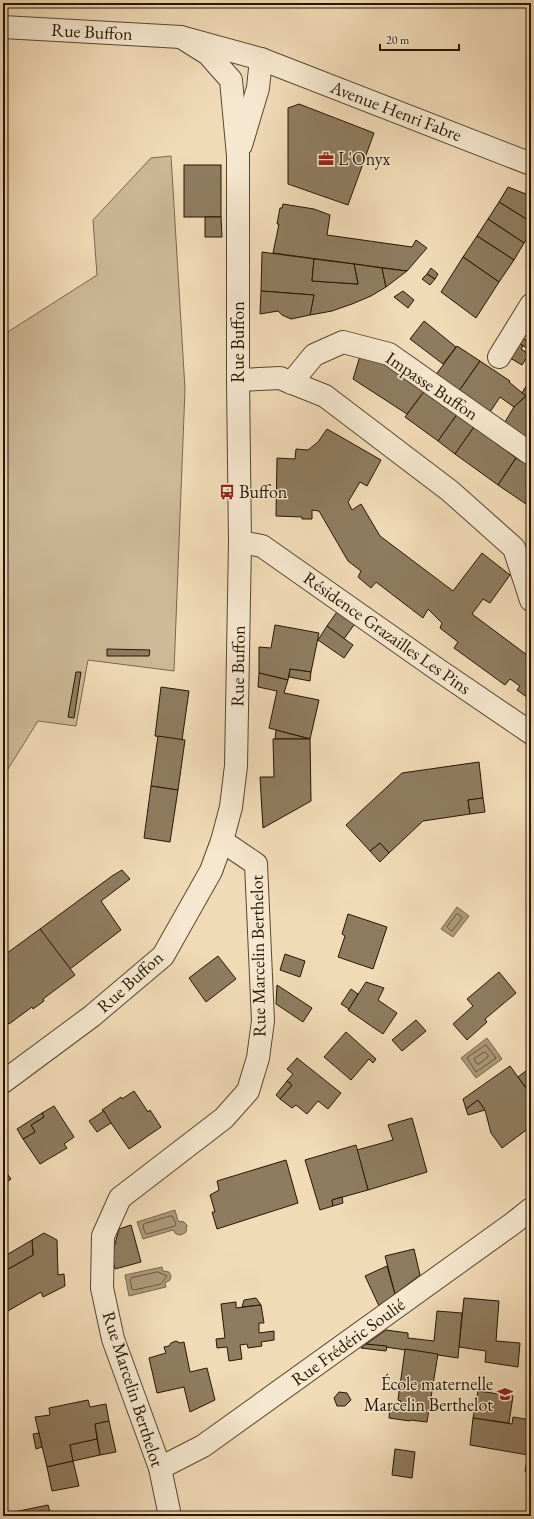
<svg xmlns="http://www.w3.org/2000/svg" width="534" height="1519" font-family="'EB Garamond',serif">
	<style>
		.green { fill: #ceb998; stroke: #7a674c }
		.water { fill: #ac9879; stroke: #766449 }
		.lines { fill: none; stroke-linecap: round; stroke-linejoin: round }
		.shore { stroke: #68563d; stroke-width: 1 }
		.building { fill: #8f7c60; stroke: #251501 }
		.minor-casing { stroke: #58462e; stroke-width: 24 }
		.minor { stroke: #f6e8d0; stroke-width: 22 }
		.labels { text-anchor: middle; stroke-width: 3; stroke-linejoin: round; paint-order: stroke }
		.street-label { font-size: 18px; fill: #251501; stroke: #f6e8d0 }
		.poi-label { font-size: 18px; fill: #251501; stroke: #f6e8d0; text-anchor: start }
	</style>
	<rect width="100%" height="100%" fill="#f1dbb7"/>
	<filter id="stains"><feTurbulence type="fractalNoise" baseFrequency=".005" numOctaves="4"/><feColorMatrix values="0 0 0 0 .2 0 0 0 0 .09 0 0 0 0 .02 0 0 0 .5 -.17"/></filter>
	<radialGradient id="worn" r=".72"><stop offset=".6" stop-color="#630" stop-opacity="0"/><stop offset="1" stop-color="#630" stop-opacity=".3"/></radialGradient>
	<polygon class="green" points="171,156 185,389 174,671 88,660 76,726 38,721 3,777 3,335 97,275 93,220 151,158"/>
	<g class="water">
		<polygon points="457,907 469,916 453,937 441,929"/>
		<polygon points="487,1038 502,1059 476,1078 461,1058"/>
		<polygon points="175,1210 178,1221 184,1222 187,1225 186,1232 181,1235 176,1234 173,1230 143,1239 137,1222"/>
		<polygon points="162,1267 163,1271 169,1272 171,1276 170,1280 165,1283 166,1287 129,1296 125,1275"/>
	</g>
	<g class="lines">
		<g class="shore">
			<polygon points="457,914 459,914 462,918 453,930 451,931 447,927"/>
			<polygon points="486,1045 496,1058 476,1072 467,1058"/>
			<polygon points="485,1052 488,1055 488,1057 479,1064 477,1064 474,1059"/>
			<polygon points="171,1216 173,1217 176,1224 175,1226 147,1234 145,1233 143,1226 144,1224"/>
			<polygon points="158,1272 167,1276 161,1284 134,1290 132,1289 130,1280 131,1278"/>
		</g>
	</g>
	<g class="building">
		<polygon points="299,104 374,133 348,205 288,184 288,108"/>
		<rect x="184" y="165" width="37" height="52"/>
		<polygon points="508,187 531,196 531,222 499,202"/>
		<polygon points="499,202 531,222 531,232 524,243 488,219"/>
		<polygon points="283,204 314,209 330,215 327,235 412,247 416,240 427,248 407,271 273,253 279,224 277,224 280,208 282,208"/>
		<polygon points="205,217 221,217 222,237 205,237"/>
		<polygon points="488,219 524,243 514,260 477,236"/>
		<polygon points="477,236 514,260 499,282 463,257"/>
		<polygon points="262,252 314,259 312,281 358,284 354,264 382,268 386,287 371,296 352,304 332,311 310,315 314,295 261,291"/>
		<polygon points="463,257 499,282 476,318 441,292"/>
		<polygon points="314,259 354,264 358,284 312,281"/>
		<polygon points="382,268 407,271 386,287"/>
		<polygon points="431,268 438,274 435,279 427,274"/>
		<polygon points="427,274 435,279 430,285 422,279"/>
		<polygon points="261,291 314,295 310,315 291,319 282,315 278,311 260,314"/>
		<polygon points="403,291 414,300 408,308 394,297"/>
		<polygon points="424,321 456,347 443,364 410,339"/>
		<polygon points="522,338 531,343 531,351 519,343"/>
		<polygon points="519,343 523,346 521,349 529,354 522,365 510,358"/>
		<polygon points="457,346 480,361 459,391 435,376"/>
		<polygon points="361,353 393,365 426,389 407,414 353,379"/>
		<polygon points="480,361 510,381 509,382 526,396 514,407 500,397 490,412 459,391"/>
		<polygon points="531,378 531,400 522,393"/>
		<polygon points="426,389 458,413 438,441 405,417"/>
		<polygon points="526,396 531,400 531,442 505,422 514,407"/>
		<polygon points="458,413 474,427 455,454 438,441"/>
		<polygon points="474,427 516,458 498,485 455,454"/>
		<polygon points="327,429 381,460 367,486 360,482 348,502 352,510 361,504 380,536 453,591 482,553 510,575 490,603 483,599 472,614 531,658 531,700 517,690 520,686 510,679 505,685 454,648 458,642 440,628 442,623 428,609 423,618 376,582 371,588 358,577 361,571 348,561 319,511 312,510 312,519 302,519 302,517 276,516 277,458 295,459 296,449 308,450 318,442"/>
		<polygon points="516,458 531,467 531,502 529,506 498,485"/>
		<polygon points="339,609 356,622 344,639 327,626"/>
		<polygon points="275,625 319,633 311,672 290,669 288,680 259,673 259,647 271,648"/>
		<polygon points="327,626 353,645 344,658 318,640"/>
		<polygon points="107,649 150,650 149,656 107,656"/>
		<polygon points="290,669 311,672 310,681 289,677"/>
		<polygon points="76,672 81,672 74,718 68,717"/>
		<polygon points="259,673 288,680 284,693 319,700 310,739 269,728 277,691 258,687"/>
		<polygon points="161,687 189,691 182,740 155,736"/>
		<polygon points="276,730 310,739 275,739"/>
		<polygon points="158,736 185,740 178,790 151,786"/>
		<polygon points="273,739 310,739 311,801 263,828 260,777 274,777"/>
		<polygon points="479,762 483,798 468,800 470,814 423,821 389,853 380,843 370,851 346,825 402,773"/>
		<polygon points="151,786 178,790 170,842 144,838"/>
		<polygon points="483,798 485,812 470,814 468,800"/>
		<polygon points="380,843 389,853 380,862 370,851"/>
		<polygon points="122,870 130,879 101,901 121,930 70,969 40,929 112,876"/>
		<polygon points="348,914 387,927 373,969 338,957 345,936 342,934"/>
		<polygon points="40,929 75,975 43,999 44,1001 33,1009 32,1007 9,1024 3,1016 3,956"/>
		<polygon points="285,954 305,961 300,977 280,970"/>
		<polygon points="218,956 236,979 206,1002 189,978"/>
		<polygon points="499,972 516,993 485,1019 487,1022 467,1040 453,1024 473,1006 467,999"/>
		<polygon points="366,982 384,988 378,1000 397,1013 383,1034 348,1010"/>
		<polygon points="277,985 312,1008 303,1022 276,1004"/>
		<polygon points="351,989 358,994 349,1009 341,1004"/>
		<polygon points="416,1020 426,1031 402,1051 392,1040"/>
		<polygon points="346,1032 376,1059 373,1063 369,1059 351,1080 324,1057"/>
		<polygon points="297,1058 341,1093 328,1109 318,1101 307,1114 296,1105 292,1108 280,1099 292,1085 287,1081 293,1074 287,1069"/>
		<polygon points="510,1066 531,1095 531,1132 529,1128 502,1148 491,1133 485,1110 478,1100 466,1109 463,1099"/>
		<polygon points="531,1067 531,1095 518,1077"/>
		<polygon points="287,1081 292,1085 280,1099 276,1095"/>
		<polygon points="134,1091 148,1112 150,1110 161,1127 129,1149 102,1110 121,1097 122,1099"/>
		<polygon points="478,1100 485,1110 468,1115 466,1109"/>
		<polygon points="54,1106 74,1137 64,1144 67,1148 40,1164 23,1139 35,1132 31,1125 44,1117 42,1113"/>
		<polygon points="104,1111 111,1123 97,1132 89,1121"/>
		<polygon points="42,1113 44,1117 31,1125 35,1132 23,1139 17,1129"/>
		<polygon points="412,1118 427,1172 368,1190 357,1150 393,1140 388,1125"/>
		<polygon points="356,1145 368,1190 332,1200 333,1206 320,1210 305,1160"/>
		<polygon points="286,1160 298,1203 217,1229 212,1212 215,1212 210,1195 219,1190 217,1181"/>
		<polygon points="3,1168 11,1179 3,1185"/>
		<polygon points="342,1197 343,1203 333,1206 332,1200"/>
		<polygon points="131,1225 141,1262 115,1269 112,1255 119,1229"/>
		<polygon points="44,1233 57,1240 58,1275 64,1274 65,1286 43,1297 41,1292 6,1312 3,1306 3,1272 33,1255 32,1240"/>
		<polygon points="32,1240 33,1255 3,1272 3,1257"/>
		<polygon points="414,1249 420,1275 395,1294 385,1256"/>
		<polygon points="387,1266 395,1294 379,1306 365,1276"/>
		<polygon points="256,1298 261,1305 242,1307 244,1300"/>
		<polygon points="464,1298 499,1301 496,1341 520,1343 518,1367 485,1362 486,1351 459,1347"/>
		<polygon points="236,1302 236,1308 261,1305 264,1323 259,1323 259,1333 274,1331 274,1340 261,1342 262,1346 248,1348 247,1344 240,1345 242,1359 229,1361 227,1347 217,1348 216,1339 225,1338 221,1304"/>
		<polygon points="437,1311 462,1313 458,1358 366,1344 386,1330 408,1333 408,1338 434,1341"/>
		<polygon points="176,1341 180,1343 184,1342 190,1372 207,1368 215,1400 190,1412 184,1387 157,1393 149,1358 166,1353 164,1347 169,1346 171,1343"/>
		<polygon points="366,1344 387,1346 386,1351 361,1348"/>
		<polygon points="405,1349 438,1354 427,1422 410,1420 410,1421 389,1418 390,1408 400,1409 401,1401 398,1400"/>
		<polygon points="478,1391 513,1396 509,1423 473,1418"/>
		<polygon points="339,1392 347,1393 351,1400 345,1406 337,1406 334,1398"/>
		<polygon points="88,1400 90,1407 106,1404 109,1421 95,1424 97,1439 70,1445 73,1461 47,1467 35,1417 50,1415 49,1408"/>
		<polygon points="513,1417 531,1420 531,1472 525,1471 528,1455 470,1445 473,1418 512,1424"/>
		<polygon points="109,1421 116,1452 100,1455 95,1424"/>
		<polygon points="39,1433 42,1447 36,1449 33,1434"/>
		<polygon points="97,1439 100,1455 73,1461 70,1445"/>
		<polygon points="395,1449 415,1452 412,1478 392,1475"/>
		<polygon points="73,1461 79,1486 52,1491 47,1467"/>
		<polygon points="48,1505 51,1516 15,1516 14,1512"/>
	</g>
	<g class="lines">
		<defs>
			<g id="minor">
				<polyline points="3,27 181,37 261,59 531,164"/>
				<polyline points="241,145 258,88 261,59"/>
				<polyline points="499,357 531,305"/>
				<polyline points="238,380 280,378 325,396 450,491 514,548 531,600"/>
				<polyline points="291,383 314,355 343,342 389,354 531,454"/>
				<polyline points="240,542 262,546 437,669 531,733"/>
				<polyline points="3,1082 92,1016 163,956 211,871 222,841 231,807 236,766 240,542 238,380 238,156 231,80 208,54 181,37"/>
				<polyline points="160,1468 203,1446 512,1224 531,1209"/>
				<polyline points="170,1516 160,1468 113,1339 102,1288 103,1236 120,1198 224,1118 248,1091 258,1058 263,1021 256,864 222,841"/>
			</g>
		</defs>
		<use href="#minor" class="minor-casing"/>
		<use href="#minor" class="minor"/>
	</g>
	<defs>
		<symbol id="office-bare" viewBox="-9 -9 18 18"><path d="M-6-3h4V-5.5h4V-3h4V5H-6ZM-1-4.5V-3h2v-1.5ZM-6 0V1H6V0Z" fill="#8f2418" stroke="#f6e8d0" stroke-width="2.5" paint-order="stroke"/></symbol>
		<symbol id="bus-bare" viewBox="-9 -9 18 18"><path d="M-5-6H5V4H4V6H2V4H-2V6H-4V4H-5ZM-3.5-4V0h7V-4ZM-3.5 1.2v1.5H-2V1.2ZM2 1.2v1.5H3.5V1.2Z" fill="#8f2418" stroke="#f6e8d0" stroke-width="2.5" paint-order="stroke"/></symbol>
		<symbol id="school-bare" viewBox="-9 -9 18 18"><path d="M0-5L7-2L0 1L-7-2ZM-4 1L0 2.5L4 1V4Q0 6-4 4Z" fill="#8f2418" stroke="#f6e8d0" stroke-width="2.5" paint-order="stroke"/></symbol>
	</defs>
	<g fill-rule="evenodd">
		<use href="#office-bare" x="315" y="148" width="22" height="22"/>
		<use href="#bus-bare" x="216" y="481" width="22" height="22"/>
		<use href="#school-bare" x="494" y="1383" width="22" height="22"/>
	</g>
	<g class="labels">
		<g class="street-label">
			<text transform="translate(92 32) rotate(3)" y="6">Rue Buffon</text>
			<text transform="translate(396 111) rotate(21)" y="6">Avenue Henri Fabre</text>
			<text transform="translate(238 342) rotate(-90)" y="6">Rue Buffon</text>
			<text transform="translate(432 386) rotate(34)" y="6">Impasse Buffon</text>
			<text transform="translate(387 633) rotate(35)" y="6">Résidence Grazailles Les Pins</text>
			<text transform="translate(238 666) rotate(-89)" y="6">Rue Buffon</text>
			<text transform="translate(258 956) rotate(-91)" y="6">Rue Marcelin Berthelot</text>
			<text transform="translate(130 982) rotate(-42)" y="6">Rue Buffon</text>
			<text transform="translate(348 1342) rotate(-36)" y="6">Rue Frédéric Soulié</text>
			<text transform="translate(133 1389) rotate(72)" y="6">Rue Marcelin Berthelot</text>
		</g>
		<g class="poi-label">
			<text x="338" y="165">L'Onyx</text>
			<text x="239" y="498">Buffon</text>
			<text x="493" y="1390" text-anchor="end">École maternelle<tspan x="493" dy="21">Marcelin Berthelot</tspan></text>
		</g>
	</g>
	<rect width="534" height="1519" fill="none" stroke="#f1dbb7" stroke-width="16"/>
	<rect x="4" y="4" width="526" height="1511" fill="none" stroke="#251501" stroke-width="2"/>
	<rect x="8" y="8" width="518" height="1503" fill="none" stroke="#251501"/>
	<path d="M380 44v6h79v-6" fill="none" stroke="#251501" stroke-width="2"/>
	<text x="386" y="44" font-size="12" fill="#251501" stroke="#f6e8d0" stroke-width="3" paint-order="stroke">20 m</text>
	<rect width="100%" height="100%" filter="url(#stains)"/>
	<rect width="100%" height="100%" fill="url(#worn)"/>
</svg>
